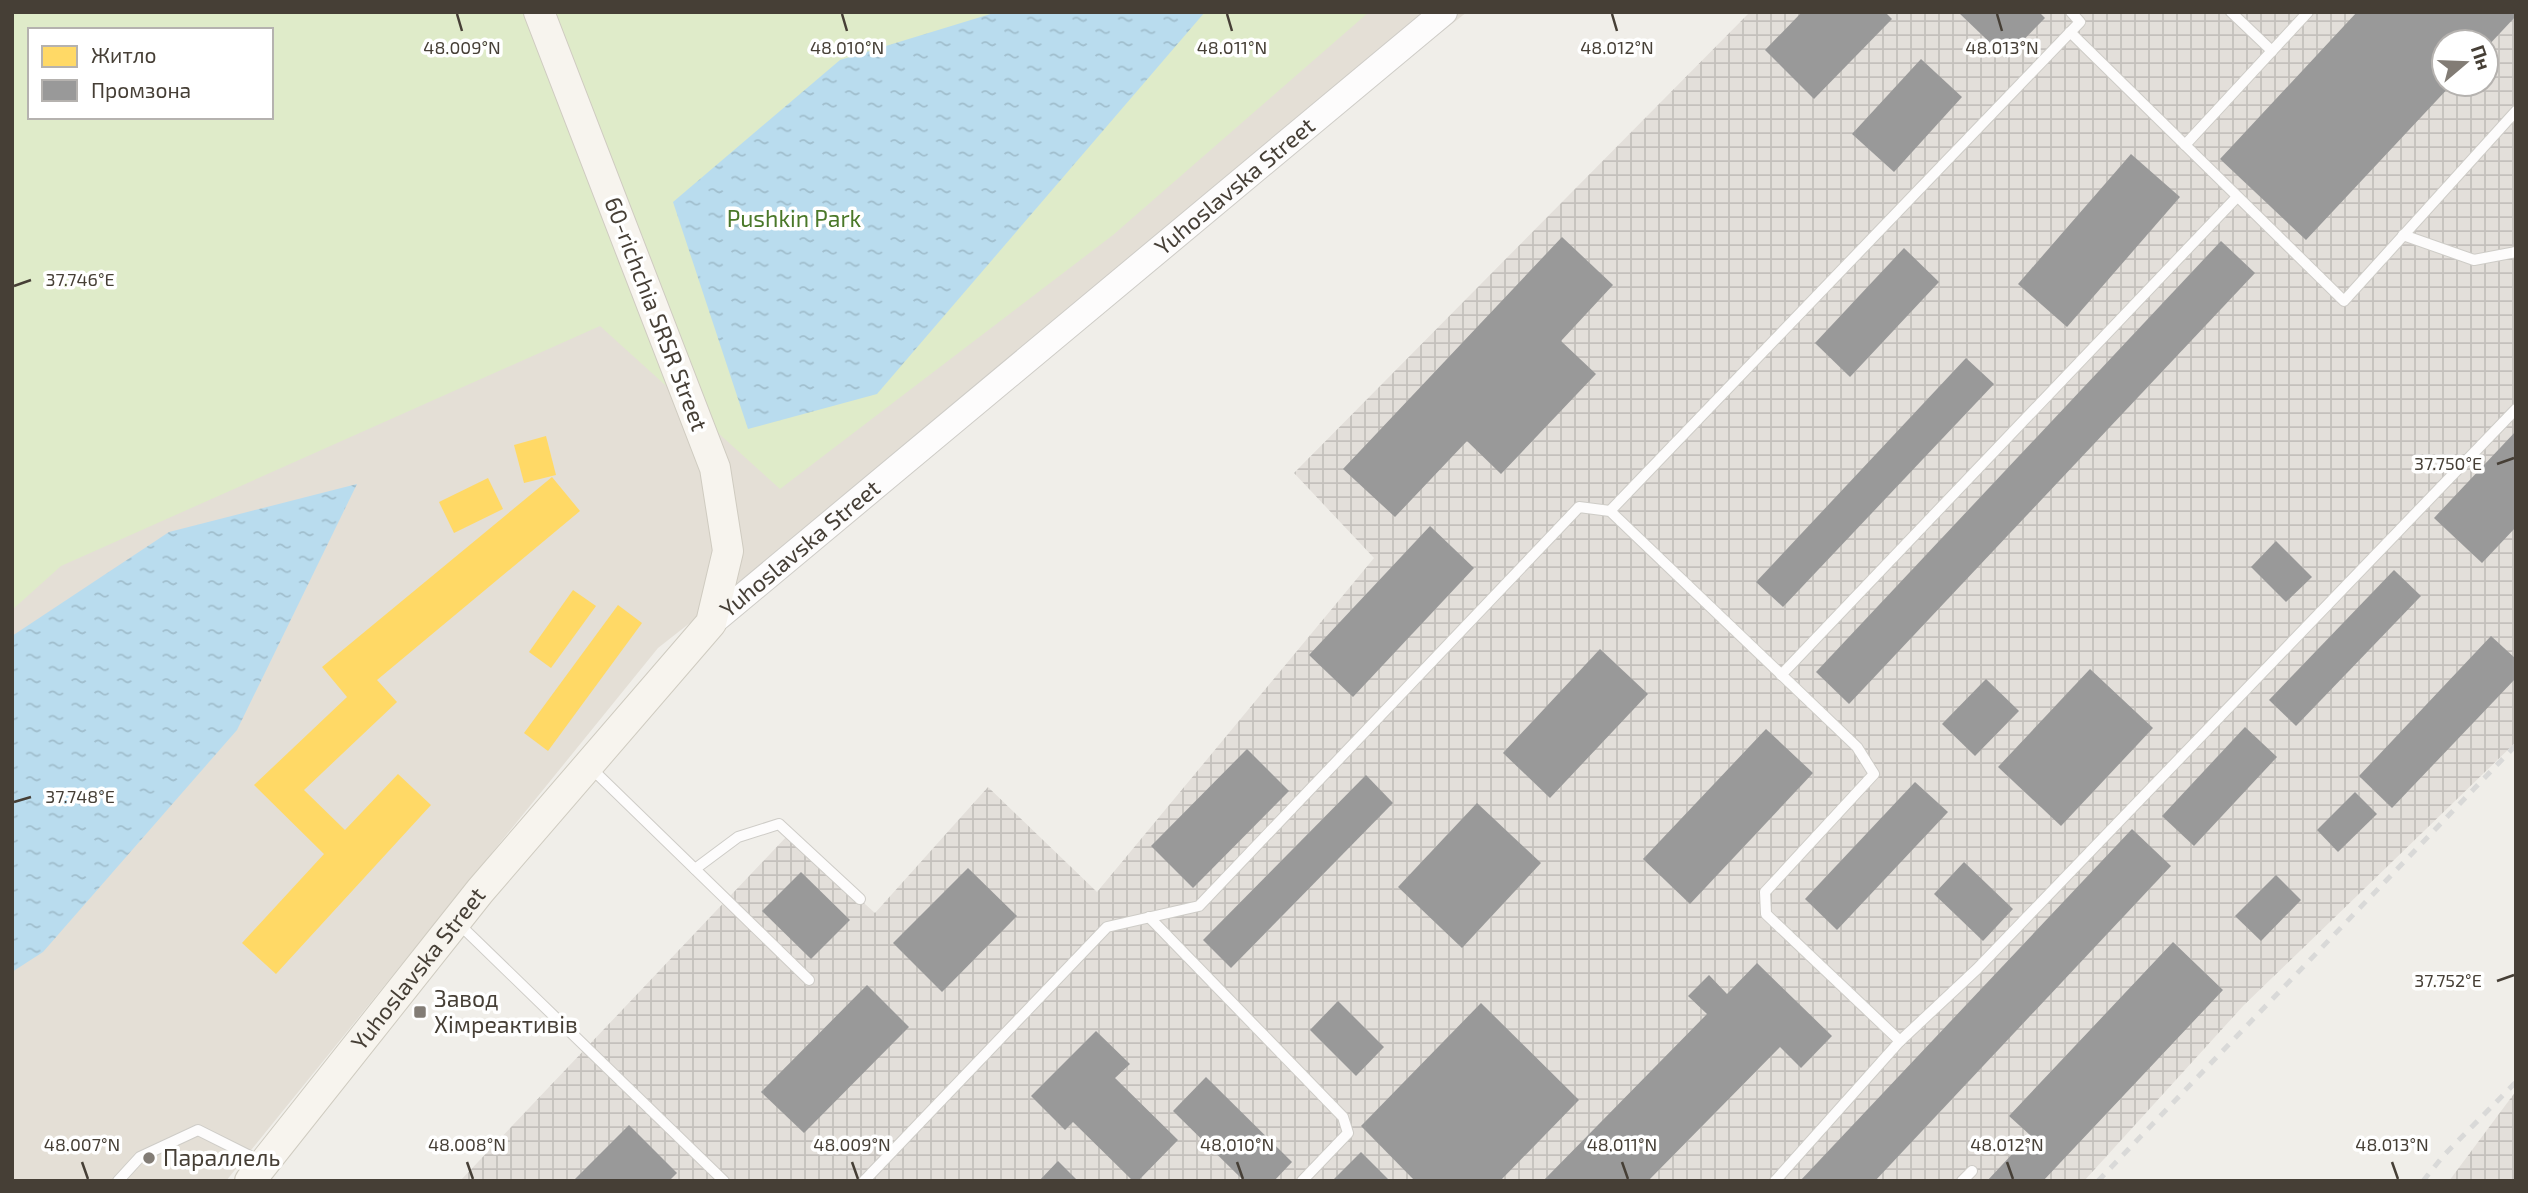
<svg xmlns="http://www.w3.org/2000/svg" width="2528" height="1193" font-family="'Exo 2',sans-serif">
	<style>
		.residential { fill: #e4dfd6; fill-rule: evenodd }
		.industrial { fill: url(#industrial-grid); fill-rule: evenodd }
		.green { fill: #dfebc9; fill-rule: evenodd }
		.water { fill: url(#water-ripples) }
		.homes { fill: #ffd966 }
		.industry { fill: #999 }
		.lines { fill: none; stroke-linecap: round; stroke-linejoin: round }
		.service-casing { stroke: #ceccc7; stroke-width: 12 }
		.tertiary-casing { stroke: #ceccc7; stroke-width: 28 }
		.secondary-casing { stroke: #cfcbc0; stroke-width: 32 }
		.service { stroke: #fdfcfc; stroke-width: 10 }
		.tertiary { stroke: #fdfcfc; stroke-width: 26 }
		.secondary { stroke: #f7f4ee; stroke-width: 30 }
		.rail { stroke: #d9d9d8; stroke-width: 5; stroke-dasharray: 9 9; stroke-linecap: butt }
		.ticks { fill: none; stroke: #463f36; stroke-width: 2.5 }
		.poi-dot { fill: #827c75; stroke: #fff; stroke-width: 2.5 }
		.labels { text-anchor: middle; stroke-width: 7; stroke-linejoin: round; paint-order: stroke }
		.street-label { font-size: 23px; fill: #463f36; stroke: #fff }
		.park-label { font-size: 23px; fill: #4a7829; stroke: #fff }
		.poi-label { font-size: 23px; fill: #463f36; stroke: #fff; text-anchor: start }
		.ticks-label { font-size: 18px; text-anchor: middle; fill: #463f36; stroke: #fff; stroke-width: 7; stroke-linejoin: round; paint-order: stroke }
	</style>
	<defs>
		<pattern id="industrial-grid" width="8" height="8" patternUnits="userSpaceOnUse" patternTransform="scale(1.75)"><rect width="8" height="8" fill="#e3dfda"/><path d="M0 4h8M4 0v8" fill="none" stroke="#c4c0bc"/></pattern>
		<pattern id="water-ripples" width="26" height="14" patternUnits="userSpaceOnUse" patternTransform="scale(1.75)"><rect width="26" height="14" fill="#b9dcee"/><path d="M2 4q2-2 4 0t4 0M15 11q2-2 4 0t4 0" fill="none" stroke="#a0becd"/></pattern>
	</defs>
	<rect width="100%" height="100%" fill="#f0eee9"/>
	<path class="residential" d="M12 12H1467L658 648 226 1181H12ZM30 30H271V117H30Z"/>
	<g class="industrial">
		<path d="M1750 12H2516V742L2244 1005 2084 1181H460L788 835 875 913 988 787 1097 892 1374 558 1294 473ZM2444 42H2486V84H2444Z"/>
		<polygon points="2516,1091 2516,1181 2449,1181"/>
	</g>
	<path class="green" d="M12 12H1369L1113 235 780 489 600 326 61 566 12 610ZM30 30H271V117H30Z"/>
	<g class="water">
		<polygon points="997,12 1205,12 877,394 748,429 673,202 840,60"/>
		<polygon points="357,484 237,730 43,952 12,972 12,636 169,532"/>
	</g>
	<g class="homes">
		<polygon points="546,436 556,475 524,483 514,445"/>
		<polygon points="552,477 580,511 377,680 397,702 304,790 345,830 398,774 431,805 276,974 242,943 324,854 254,785 347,697 322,667"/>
		<polygon points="488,478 503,509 454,533 439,502"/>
		<polygon points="573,590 596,606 551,668 529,652"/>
		<polygon points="618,605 642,623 548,751 524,733"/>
	</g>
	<g class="industry">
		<polygon points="1802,12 1885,12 1892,19 1814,99 1765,50"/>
		<polygon points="1958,12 2039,12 2045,18 2006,58"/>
		<polygon points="2357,12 2516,12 2516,16 2486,48 2486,42 2444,42 2444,84 2452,84 2306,240 2220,159"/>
		<polygon points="1921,59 1962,97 1894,172 1852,134"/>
		<polygon points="2131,154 2180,197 2067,327 2018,284"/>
		<polygon points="1562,237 1613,285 1561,341 1596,374 1501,474 1467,441 1395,517 1343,469"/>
		<polygon points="2221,241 2255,273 1849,704 1816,672"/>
		<polygon points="1904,248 1939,282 1850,377 1815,343"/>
		<polygon points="1966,358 1994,384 1783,607 1756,582"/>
		<polygon points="2516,431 2516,527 2482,563 2434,518"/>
		<polygon points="1430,526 1474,568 1353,697 1309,655"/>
		<polygon points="2276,541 2312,577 2286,602 2251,567"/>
		<polygon points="2394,570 2421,596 2296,726 2269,700"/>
		<polygon points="2491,636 2516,659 2516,678 2392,808 2359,776"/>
		<polygon points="1600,649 1648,694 1550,798 1503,753"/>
		<polygon points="2090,669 2153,728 2061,826 1998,767"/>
		<polygon points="1986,679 2019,711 1975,756 1942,724"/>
		<polygon points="2245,727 2277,757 2194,846 2162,816"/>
		<polygon points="1766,729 1813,773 1690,904 1643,859"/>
		<polygon points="1247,749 1289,791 1193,888 1151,846"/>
		<polygon points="1366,775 1393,803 1231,968 1203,940"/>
		<polygon points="1915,782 1948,812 1837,930 1805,899"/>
		<polygon points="2355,792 2377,814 2338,852 2317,830"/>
		<polygon points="1477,803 1541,863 1462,948 1398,887"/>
		<polygon points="2132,829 2171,866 1875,1181 1800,1181"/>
		<polygon points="1964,862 2013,909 1983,941 1934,894"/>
		<polygon points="968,868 1017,916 942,992 893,943"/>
		<polygon points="801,872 850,920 811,959 762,911"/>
		<polygon points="2276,875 2301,900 2261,941 2235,916"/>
		<polygon points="2173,942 2223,990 2043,1181 1987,1181 2030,1135 2009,1116"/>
		<polygon points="1757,963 1832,1036 1801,1068 1780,1047 1648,1181 1543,1181 1707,1014 1688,996 1709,975 1727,994"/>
		<polygon points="867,985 909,1027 804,1133 761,1092"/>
		<polygon points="1338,1001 1384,1047 1356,1076 1310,1030"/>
		<polygon points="1481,1003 1579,1100 1500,1181 1415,1181 1361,1126"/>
		<polygon points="1096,1031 1130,1064 1115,1078 1178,1140 1138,1181 1133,1181 1073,1122 1065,1130 1031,1096"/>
		<polygon points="1206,1077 1292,1162 1274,1181 1244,1181 1173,1111"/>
		<polygon points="629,1125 677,1173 669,1181 573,1181"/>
		<polygon points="1361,1152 1390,1181 1332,1181"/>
		<polygon points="1058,1161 1078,1181 1039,1181"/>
	</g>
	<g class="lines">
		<defs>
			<g id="service">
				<polyline points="2231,12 2272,51"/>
				<polyline points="2070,32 2344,301 2516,111"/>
				<polyline points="2185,145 2308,12"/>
				<polyline points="2403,235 2474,260 2516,252"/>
				<polyline points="1610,511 2080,22 2071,12"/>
				<polyline points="1781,675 2237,197"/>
				<polyline points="590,767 809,980"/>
				<polyline points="695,869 738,837 779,824 860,899"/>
				<polyline points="1149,917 1343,1117 1348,1133 1302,1181"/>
				<polyline points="458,923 724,1181"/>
				<polyline points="118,1181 140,1157 198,1130 262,1162"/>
				<polyline points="864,1181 1107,927 1199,906 1579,507 1610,511 1857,747 1874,774 1765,892 1766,914 1900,1041"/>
				<polyline points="1775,1181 1900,1041 1977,969 2516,409"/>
				<polyline points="1962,1181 1972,1171"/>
			</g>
			<g id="tertiary">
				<path id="s1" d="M711 623 1444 12"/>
			</g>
			<g id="secondary">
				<path id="s2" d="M250 1181 480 891 711 623 728 551 715 468 539 12"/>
			</g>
		</defs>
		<use href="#service" class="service-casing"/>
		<use href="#tertiary" class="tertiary-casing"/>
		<use href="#secondary" class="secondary-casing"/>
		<use href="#service" class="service"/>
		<use href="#tertiary" class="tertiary"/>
		<use href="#secondary" class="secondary"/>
		<g class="rail">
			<polyline points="2098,1181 2516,745"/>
			<polyline points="2423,1181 2444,1155 2516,1082"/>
		</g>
	</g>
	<path class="ticks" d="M457 14 462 31M842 14 847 31M1227 14 1232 31M1612 14 1617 31M1997 14 2002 31M14 286 31 280M2497 464 2514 458M14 802 31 797M2497 981 2514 975M82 1162 88 1179M467 1162 473 1179M852 1162 858 1179M1237 1162 1243 1179M1622 1162 1628 1179M2007 1162 2013 1179M2392 1162 2398 1179"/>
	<g class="poi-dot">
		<rect x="413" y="1005" width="14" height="14" rx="3.5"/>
		<circle cx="149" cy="1158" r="7"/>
	</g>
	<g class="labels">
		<g class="street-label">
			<text dy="8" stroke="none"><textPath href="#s1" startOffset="682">Yuhoslavska Street</textPath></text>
			<text transform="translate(656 314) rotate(69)" y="8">60-richchia SRSR Street</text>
			<text dy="8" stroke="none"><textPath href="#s1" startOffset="116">Yuhoslavska Street</textPath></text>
			<text dy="8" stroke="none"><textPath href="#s2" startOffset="271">Yuhoslavska Street</textPath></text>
		</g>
		<g class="park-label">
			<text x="794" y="227">Pushkin Park</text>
		</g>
		<g class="poi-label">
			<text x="434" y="1007">Завод<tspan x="434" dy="26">Хімреактивів</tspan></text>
			<text x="163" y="1166">Параллель</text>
		</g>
	</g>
	<g class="ticks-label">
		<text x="462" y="54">48.009°N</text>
		<text x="847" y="54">48.010°N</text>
		<text x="1232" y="54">48.011°N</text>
		<text x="1617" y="54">48.012°N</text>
		<text x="2002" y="54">48.013°N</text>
		<text x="80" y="286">37.746°E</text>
		<text x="2448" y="470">37.750°E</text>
		<text x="80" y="803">37.748°E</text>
		<text x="2448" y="987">37.752°E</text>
		<text x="82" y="1151">48.007°N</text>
		<text x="467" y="1151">48.008°N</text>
		<text x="852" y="1151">48.009°N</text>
		<text x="1237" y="1151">48.010°N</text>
		<text x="1622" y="1151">48.011°N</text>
		<text x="2007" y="1151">48.012°N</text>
		<text x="2392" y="1151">48.013°N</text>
	</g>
	<rect width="2528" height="1193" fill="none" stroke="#463f36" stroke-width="28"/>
	<rect x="28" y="28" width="245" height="91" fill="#ffffff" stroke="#b5b2af" stroke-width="2"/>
	<rect x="42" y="46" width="35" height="21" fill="#ffd966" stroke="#b5b2af" stroke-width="2"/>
	<text x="91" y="63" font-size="21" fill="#463f36">Житло</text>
	<rect x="42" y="80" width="35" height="21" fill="#999999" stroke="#b5b2af" stroke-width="2"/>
	<text x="91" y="98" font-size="21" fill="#463f36">Промзона</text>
	<g transform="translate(2465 63) rotate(71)"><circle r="33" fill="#ffffff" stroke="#b5b2af" stroke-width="2"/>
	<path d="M0-5L12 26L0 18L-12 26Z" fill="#827c75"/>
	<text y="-10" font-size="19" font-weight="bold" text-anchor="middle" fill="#463f36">Пн</text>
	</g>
</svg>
